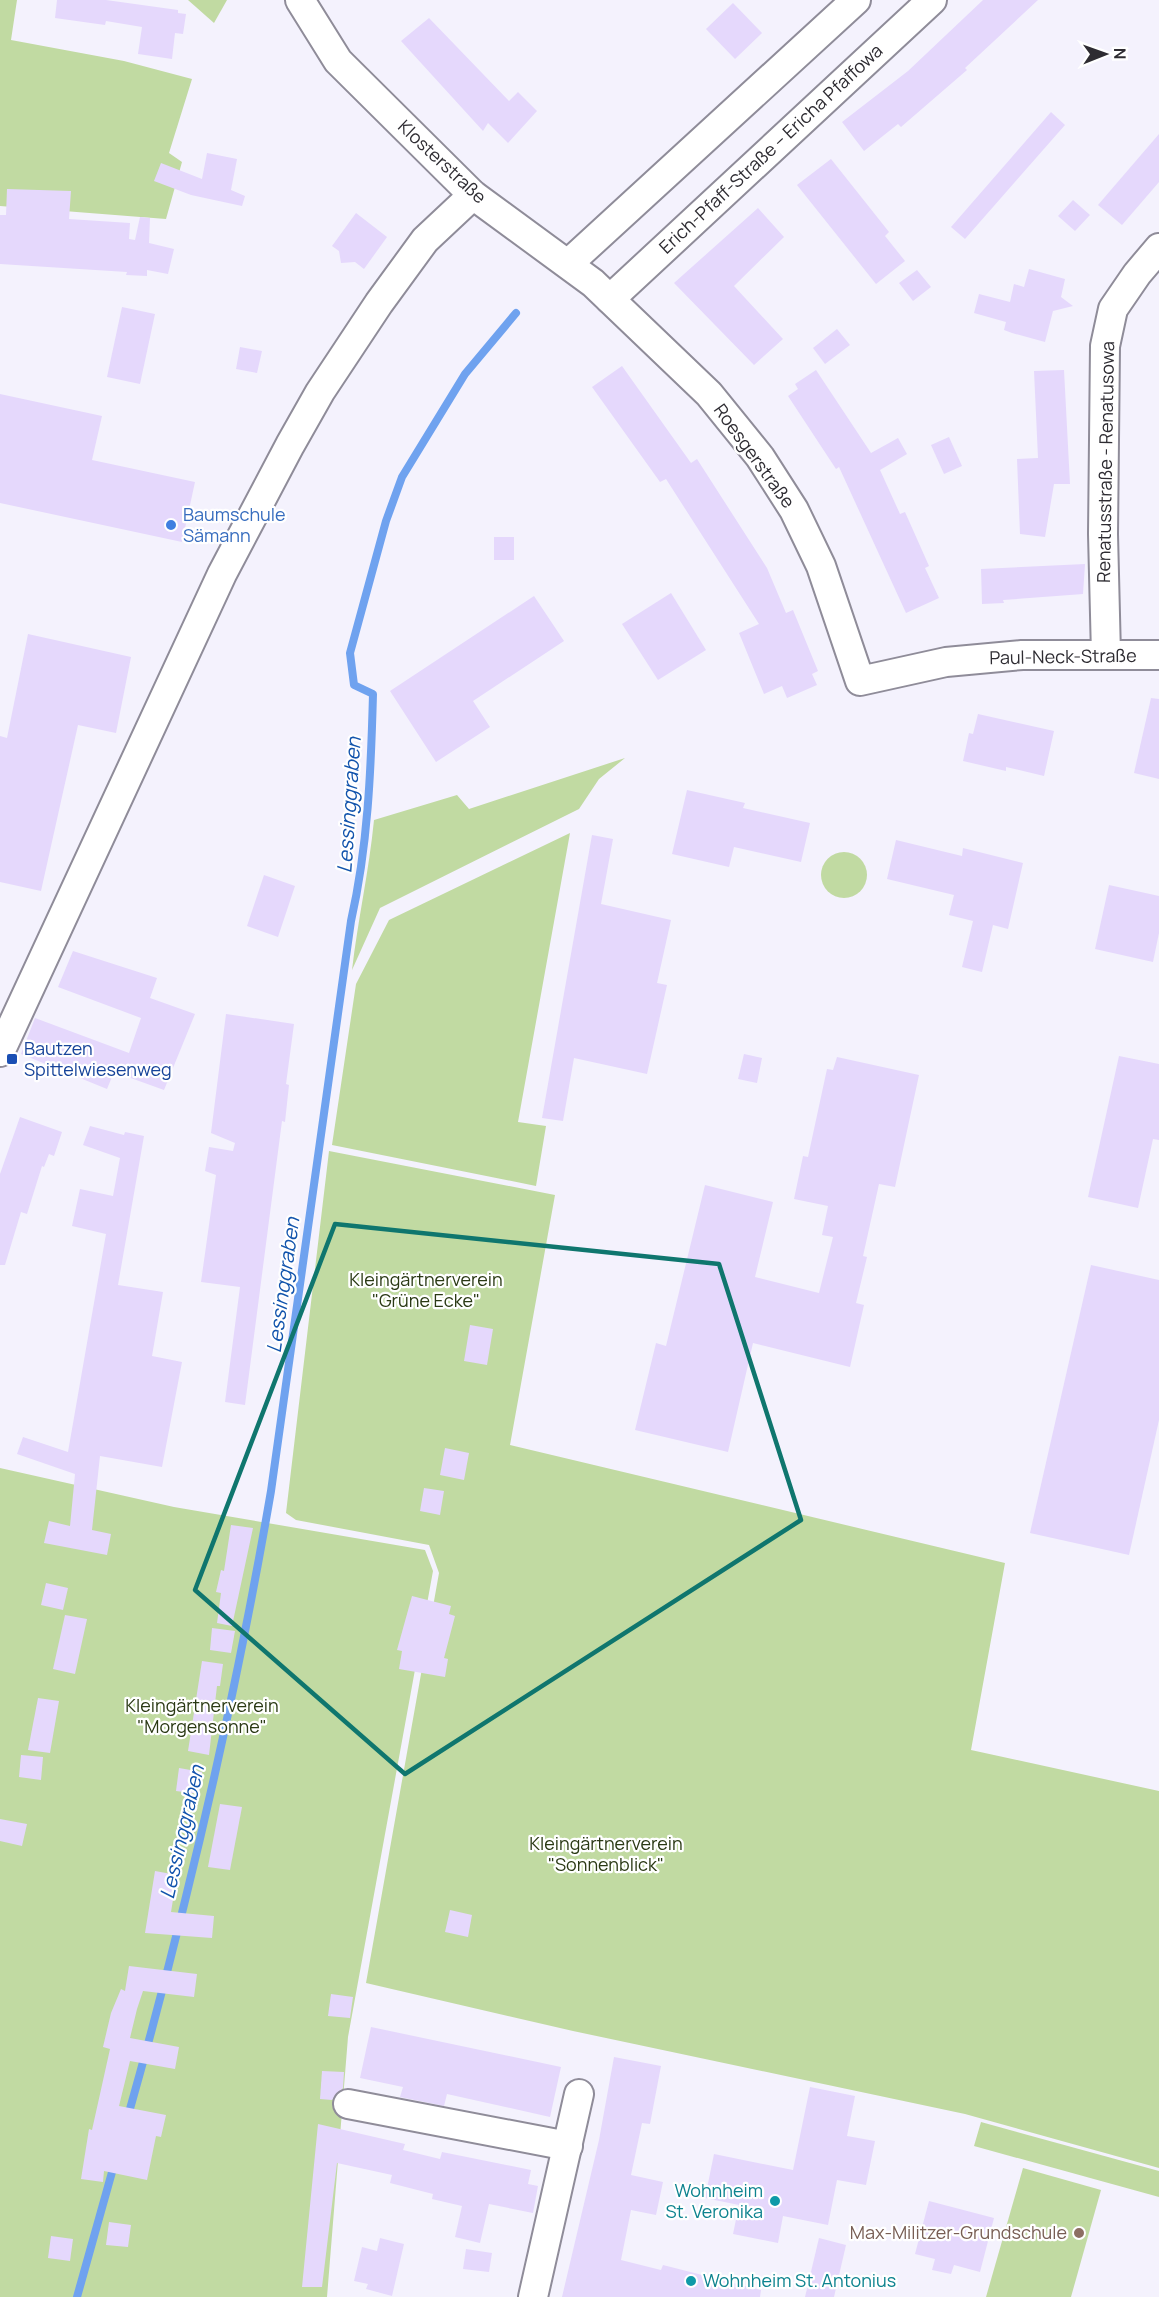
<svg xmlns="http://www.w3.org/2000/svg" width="1159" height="2297" font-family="Manrope,sans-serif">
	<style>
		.green { fill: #c1daa2 }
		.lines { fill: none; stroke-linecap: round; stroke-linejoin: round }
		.stream { stroke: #6fa2ef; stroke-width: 8 }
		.building { fill: #e5d8fc }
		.minor-casing { stroke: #8f8c99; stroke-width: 32 }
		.minor { stroke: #fff; stroke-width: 28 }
		.marked { fill: none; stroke: #0f766e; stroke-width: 4.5; stroke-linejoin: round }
		.shop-dot { fill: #3f7fe0; stroke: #fff; stroke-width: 2 }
		.transit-dot { fill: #1a4fb4; stroke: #fff; stroke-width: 2 }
		.culture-dot { fill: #0f9aa8; stroke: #fff; stroke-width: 2 }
		.education-dot { fill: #8d6e63; stroke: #fff; stroke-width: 2 }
		.labels { text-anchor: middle; stroke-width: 4.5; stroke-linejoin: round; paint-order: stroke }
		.street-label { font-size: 18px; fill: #2e2c32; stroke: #fff }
		.shop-label { font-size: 18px; fill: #366cbe; stroke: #fff; text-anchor: start }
		.transit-label { font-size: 18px; fill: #164399; stroke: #fff; text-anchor: start }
		.park-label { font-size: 18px; fill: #2a3914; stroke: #fff }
		.culture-label { font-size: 18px; fill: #0d838f; stroke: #fff; text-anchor: end }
		.education-label { font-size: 18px; fill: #785e54; stroke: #fff; text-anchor: end }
		.water-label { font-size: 20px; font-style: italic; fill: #1153ac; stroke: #fff }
	</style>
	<rect width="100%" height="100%" fill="#f4f2fd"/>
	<g class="green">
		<polygon points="0,0 17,0 11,40 124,61 192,79 169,153 182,162 166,219 0,206"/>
		<polygon points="188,0 227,0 214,23"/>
		<path d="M625 758 599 779 579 809 380 908 352 970C358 919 369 871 374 820L457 795 469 809Z"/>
		<polygon points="570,833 518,1122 546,1126 536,1186 332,1145 356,984 389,920"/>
		<circle cx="844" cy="875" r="23"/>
		<polygon points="329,1151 555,1195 510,1445 1005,1563 971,1750 1159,1791 1159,2168 965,2114 573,2031 366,1983 439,1573 429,1545 296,1520 286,1513"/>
		<polygon points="0,1468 174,1507 425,1550 433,1571 348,2037 327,2297 0,2297"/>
		<polygon points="981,2122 1159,2171 1159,2197 974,2146"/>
		<polygon points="1023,2168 1101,2190 1071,2297 986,2297"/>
	</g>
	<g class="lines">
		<g class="stream">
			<path d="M128 2116C186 1911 235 1701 271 1491L351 921C368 846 371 770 373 694L354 685 350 653 386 521 402 477 465 374 516 313"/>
			<polyline points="77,2297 114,2165"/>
		</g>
	</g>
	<g class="building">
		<polygon points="57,0 106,0 178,10 178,13 186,14 183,34 175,33 172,59 138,54 142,27 106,21 105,25 55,18"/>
		<polygon points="983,0 1038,0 965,68 967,70 901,127 898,124 864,151 842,122 908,71"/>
		<polygon points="733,3 762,33 735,59 706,29"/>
		<polygon points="429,18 509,101 518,92 537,111 508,143 488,123 483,131 401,41"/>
		<polygon points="1051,112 1065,125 965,239 951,227"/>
		<polygon points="1159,134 1159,182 1122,225 1098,205"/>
		<polygon points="207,153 237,159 231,190 245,196 242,206 191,195 154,181 161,163 202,179"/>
		<polygon points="831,159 889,232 885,236 905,261 876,284 797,185"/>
		<polygon points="7,189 71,191 69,219 130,223 129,239 135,240 140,217 150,218 149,243 174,249 168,274 147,270 147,276 126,275 127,272 0,264 0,215 6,215"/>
		<polygon points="1073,200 1090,215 1075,231 1058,216"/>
		<polygon points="758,208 784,237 734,286 783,339 754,365 674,283"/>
		<polygon points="356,213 387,237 364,269 355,262 341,263 339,251 332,246"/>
		<polygon points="1029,269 1065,279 1061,297 1073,306 1053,311 1045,342 1012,333 1004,330 1006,322 974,313 979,294 1010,302 1014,284 1024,287"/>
		<polygon points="917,270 931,287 913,301 899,283"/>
		<polygon points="122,307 155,314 140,384 107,377"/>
		<polygon points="837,329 850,345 825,364 813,348"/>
		<polygon points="240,347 262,351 257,373 236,369"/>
		<polygon points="622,366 691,463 697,459 767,568 786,613 793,610 818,671 812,674 817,685 787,698 782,686 764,694 739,633 759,624 666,479 660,482 592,387"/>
		<polygon points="816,370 871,453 898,438 907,454 880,470 900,514 905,512 929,566 925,568 939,598 906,613 839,467 836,469 788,396 798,389 795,384"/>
		<polygon points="1064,370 1070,484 1054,484 1045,537 1020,534 1017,459 1038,458 1034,371"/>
		<polygon points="0,394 102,416 92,460 195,482 182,542 0,503"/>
		<polygon points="949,437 962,466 944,474 931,445"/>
		<rect x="494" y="537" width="20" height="23"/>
		<polygon points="1085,564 1083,594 1003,600 1004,603 982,604 981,569"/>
		<polygon points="671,593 706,650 658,680 622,624"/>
		<polygon points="534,596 564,641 473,701 490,727 436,762 390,691"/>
		<polygon points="28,634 131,657 116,733 78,725 41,891 0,882 0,736 7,738"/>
		<polygon points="1151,698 1159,699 1159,779 1134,773"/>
		<polygon points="978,714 1054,731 1044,776 1006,767 1006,771 963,761 969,733 973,734"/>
		<polygon points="687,790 745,803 743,808 810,823 801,862 734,847 729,867 672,854"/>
		<polygon points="592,835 613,839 601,904 671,920 657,983 667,985 647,1074 574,1058 563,1121 542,1118"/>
		<polygon points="896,840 962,856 963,848 1023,863 1008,929 993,925 982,972 962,967 973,921 949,915 954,895 887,879"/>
		<polygon points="264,875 295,886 278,937 247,926"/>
		<polygon points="1109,885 1159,896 1159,933 1153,962 1095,949"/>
		<polygon points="73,951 157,978 150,998 195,1014 164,1090 114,1072 107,1089 21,1054 35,1018 129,1053 141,1018 58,987"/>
		<polygon points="226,1014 294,1024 286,1084 289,1085 285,1122 282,1121 245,1405 225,1402 240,1287 201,1282 216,1175 205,1171 209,1147 233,1151 235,1143 211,1133"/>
		<polygon points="744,1054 762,1058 757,1083 738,1079"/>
		<polygon points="1119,1056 1159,1064 1159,1140 1153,1139 1138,1208 1088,1197"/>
		<polygon points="837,1057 919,1075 895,1187 879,1184 863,1256 867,1257 856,1303 864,1305 850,1367 753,1343 728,1452 635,1430 656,1343 666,1346 705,1185 773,1202 755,1277 819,1293 833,1237 822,1235 828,1206 794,1199 803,1156 808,1157 827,1069 833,1070"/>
		<polygon points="20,1117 62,1132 54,1156 49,1154 44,1167 42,1166 27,1214 21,1212 5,1265 0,1265 0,1174"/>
		<polygon points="90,1126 124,1135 125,1132 144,1136 118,1285 163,1292 152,1356 182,1362 162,1467 100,1456 92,1530 111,1534 107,1555 44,1543 49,1521 70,1526 75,1474 17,1454 23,1437 68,1452 106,1234 72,1226 80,1189 113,1196 120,1158 83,1145"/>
		<polygon points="1091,1265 1159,1280 1159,1420 1129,1555 1030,1533"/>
		<polygon points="470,1325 493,1329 487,1365 464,1361"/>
		<polygon points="445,1448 469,1453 464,1480 440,1475"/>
		<polygon points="424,1488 444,1491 440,1515 420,1511"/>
		<polygon points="231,1525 253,1528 232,1626 217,1623 221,1593 216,1592 221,1570 224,1571"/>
		<polygon points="46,1583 68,1588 63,1610 41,1605"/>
		<polygon points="412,1596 451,1606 449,1614 455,1616 444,1658 448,1659 445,1677 399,1669 402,1651 397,1650"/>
		<polygon points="65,1615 87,1619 75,1674 53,1669"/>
		<polygon points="212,1628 235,1631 231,1653 210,1650"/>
		<polygon points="202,1661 223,1664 220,1686 217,1686 209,1755 188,1751"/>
		<polygon points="38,1698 59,1701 50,1753 28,1750"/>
		<polygon points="21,1755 43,1757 41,1780 19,1777"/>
		<polygon points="179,1768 202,1772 199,1794 176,1791"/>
		<polygon points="220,1804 242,1807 230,1870 208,1867"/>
		<polygon points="0,1819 27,1824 22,1846 0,1841"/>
		<polygon points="155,1871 177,1875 171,1912 214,1916 212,1938 145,1933"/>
		<polygon points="450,1910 472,1915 468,1937 445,1932"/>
		<polygon points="129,1966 197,1974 194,1997 143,1991 137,2009 130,2038 179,2047 175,2069 130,2061 119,2106 166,2115 161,2137 156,2136 147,2180 104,2171 103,2182 81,2179 89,2129 92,2130 110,2049 103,2047 111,2013 121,1989 125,1991"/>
		<polygon points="331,1994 353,1997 350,2018 328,2016"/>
		<polygon points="371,2027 561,2067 550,2117 447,2094 444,2106 400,2097 403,2087 360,2078"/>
		<polygon points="614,2057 661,2066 650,2124 642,2123 631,2175 663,2182 656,2215 631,2210 621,2260 661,2270 663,2265 761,2290 760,2297 562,2297 599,2140"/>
		<polygon points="322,2071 344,2072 343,2088 332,2100 320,2099"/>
		<polygon points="810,2087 855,2096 847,2136 875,2141 866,2185 837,2180 828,2225 783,2216 778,2243 733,2234 739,2205 705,2198 714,2154 793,2170"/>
		<polygon points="318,2124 405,2144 403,2150 440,2159 442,2152 531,2170 528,2184 538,2186 533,2213 489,2204 480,2243 455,2237 462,2206 432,2199 433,2194 390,2183 392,2175 337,2163 322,2287 302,2287"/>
		<polygon points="929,2201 994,2218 980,2272 954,2265 951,2274 932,2270 935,2259 915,2254"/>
		<polygon points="109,2222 131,2225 128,2247 106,2245"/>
		<polygon points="51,2236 73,2239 70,2261 48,2258"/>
		<polygon points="380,2238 404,2244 392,2296 366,2289 368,2284 354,2281 362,2247 377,2251"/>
		<polygon points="819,2238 846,2245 834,2297 805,2297"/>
		<polygon points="466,2249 492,2253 489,2272 463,2269"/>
	</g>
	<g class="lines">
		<defs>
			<g id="minor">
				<polyline points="300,0 338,61 473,195 593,283 709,394 760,457 794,510 821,566 860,681 946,662 1022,655 1159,655"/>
				<polyline points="569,263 856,0"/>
				<polyline points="610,299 932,0"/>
				<polyline points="1106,655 1103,534 1105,346 1113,309 1137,274 1159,248"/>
				<polyline points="0,1052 222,574 290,445 320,392 379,303 425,240 473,195"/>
				<polyline points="348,2104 568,2146"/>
				<polyline points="533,2297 579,2094"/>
			</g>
		</defs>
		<use href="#minor" class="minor-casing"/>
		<use href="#minor" class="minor"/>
	</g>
	<path class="marked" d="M335 1224 719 1264 801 1520 405 1774 195 1590Z"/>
	<circle class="shop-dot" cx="171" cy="525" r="6"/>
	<rect class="transit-dot" x="6" y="1053" width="12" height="12" rx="3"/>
	<g class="culture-dot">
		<circle cx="775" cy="2201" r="6"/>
		<circle cx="691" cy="2281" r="6"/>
	</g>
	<circle class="education-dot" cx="1079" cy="2233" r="6"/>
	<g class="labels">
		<g class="street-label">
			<text transform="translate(771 149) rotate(-43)" y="6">Erich-Pfaff-Straße – Ericha Pfaffowa</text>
			<text transform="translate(442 162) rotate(43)" y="6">Klosterstraße</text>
			<text transform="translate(754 456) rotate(54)" y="6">Roesgerstraße</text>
			<text transform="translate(1106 462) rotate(-89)" y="6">Renatusstraße - Renatusowa</text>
			<text transform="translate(1063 657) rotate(-1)" y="6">Paul-Neck-Straße</text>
		</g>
		<g class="shop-label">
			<text x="183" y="521">Baumschule<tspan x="183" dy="21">Sämann</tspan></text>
		</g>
		<g class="transit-label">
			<text x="24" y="1055">Bautzen<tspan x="24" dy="21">Spittelwiesenweg</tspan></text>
		</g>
		<g class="park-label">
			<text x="426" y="1286">Kleingärtnerverein<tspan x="426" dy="21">"Grüne Ecke"</tspan></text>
			<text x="202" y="1712">Kleingärtnerverein<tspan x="202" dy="21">"Morgensonne"</tspan></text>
			<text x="606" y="1850">Kleingärtnerverein<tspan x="606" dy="21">"Sonnenblick"</tspan></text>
		</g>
		<g class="culture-label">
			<text x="763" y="2197">Wohnheim<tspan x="763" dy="21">St. Veronika</tspan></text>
			<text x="703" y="2287" text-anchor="start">Wohnheim St. Antonius</text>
		</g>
		<g class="education-label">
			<text x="1067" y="2239">Max-Militzer-Grundschule</text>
		</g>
		<g class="water-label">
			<text transform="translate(349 805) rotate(-86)" y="7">Lessinggraben</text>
			<text transform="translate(283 1285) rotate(-82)" y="7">Lessinggraben</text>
			<text transform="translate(182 1832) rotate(-77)" y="7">Lessinggraben</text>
		</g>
	</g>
	<g transform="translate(1105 54) rotate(89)" stroke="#ffffff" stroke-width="4.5" paint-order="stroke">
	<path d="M0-4.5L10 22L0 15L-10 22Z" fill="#2e2c32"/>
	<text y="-9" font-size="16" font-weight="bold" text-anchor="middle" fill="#2e2c32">N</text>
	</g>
</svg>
